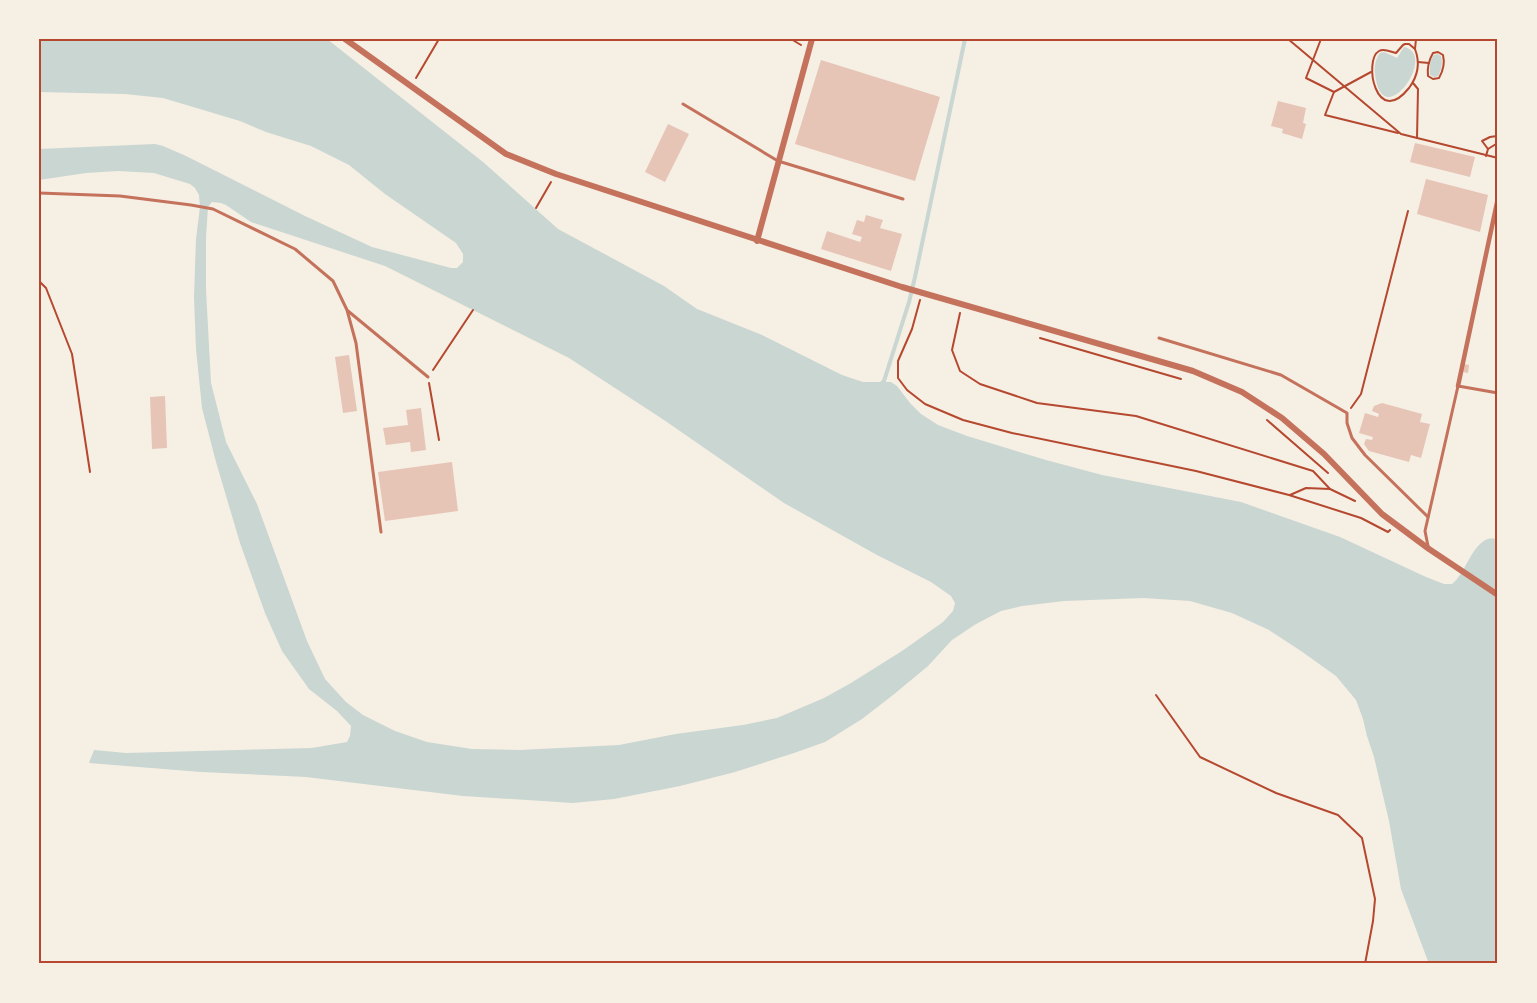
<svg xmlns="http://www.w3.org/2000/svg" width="1537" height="1003" font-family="'DejaVu Sans',sans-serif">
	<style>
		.water { fill: #c9d6d2; fill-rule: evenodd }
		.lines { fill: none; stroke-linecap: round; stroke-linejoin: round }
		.stream { stroke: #c9d6d2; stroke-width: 4 }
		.building { fill: #e6c5b7 }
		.path { stroke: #b5482f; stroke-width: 2 }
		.service { stroke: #c5725c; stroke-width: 3 }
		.pedestrian { stroke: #c5725c; stroke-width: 4.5 }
		.minor { stroke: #c5725c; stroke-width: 6 }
		.neatline { fill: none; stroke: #b5482f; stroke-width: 2 }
	</style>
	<rect width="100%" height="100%" fill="#f6efe4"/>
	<g class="water">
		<path d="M39 39H327L483 162 558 229 664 286 697 309 762 335 842 375 863 382H891L897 386 910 403 921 414 938 425 967 436 1046 460 1102 475 1241 502 1340 537 1426 577 1444 584H1452C1466 573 1471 545 1488 539 1491 538 1495 539 1498 539V964H1429L1401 889 1389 821 1374 757 1367 736 1363 719 1356 700 1336 676 1301 651 1269 630 1232 613 1190 601 1143 598 1064 601 1022 606 1001 611 976 624 952 640 928 666 893 695 862 719 825 742 794 753 735 772 680 786 614 799 573 803 463 796 306 777 201 772 89 763 94 750 126 753 312 748 347 742 350 736 351 726 337 711 309 689 282 651 265 613 240 543 216 462 202 408 196 349 194 297 196 239 200 207 199 195 195 188 190 184 154 173 118 171 86 173 39 180V149L155 144 163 146 186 156 305 216 372 247 451 268H457L463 262V254L456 243 385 194 349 165 311 146 266 132 240 121 163 98 125 94 39 92ZM212 202 221 203 226 205 251 222 385 266 569 358 664 420 784 503 877 555 931 582 951 596 955 603 953 611 943 622 902 651 851 683 824 698 777 718 743 725 676 734 619 745 520 750 472 749 427 742 395 731 363 715 346 702 325 679 307 641 257 504 226 442 211 383 206 290V237L208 207Z"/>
		<path d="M1404 47C1438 54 1385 130 1376 80 1374 71 1374 60 1380 53L1384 52 1397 58Z"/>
		<path d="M1438 54 1441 56C1443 63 1441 71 1438 76L1434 77 1430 75C1429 68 1430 60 1434 55Z"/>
		<polygon points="1498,454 1498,533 1495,525 1496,457"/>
	</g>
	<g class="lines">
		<polyline class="stream" points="881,384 884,381 909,302 915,277 965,39"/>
	</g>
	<g class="building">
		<polygon points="821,60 940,97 915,181 795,144"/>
		<polygon points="1278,101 1306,108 1303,123 1306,124 1302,139 1282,133 1283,129 1271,126"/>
		<polygon points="668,124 689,134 665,182 645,172"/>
		<polygon points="1415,143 1475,157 1470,177 1410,162"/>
		<polygon points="1426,179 1488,195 1480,232 1417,214"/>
		<polygon points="866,215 883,220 880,228 902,234 891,271 821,249 827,231 860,242 862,237 852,234 857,220 864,222"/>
		<polygon points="349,355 357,411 343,413 335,357"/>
		<polygon points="1464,364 1469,365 1468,373 1463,372"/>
		<polygon points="165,396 167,448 152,449 150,397"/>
		<polygon points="1382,403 1422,414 1420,422 1430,424 1421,458 1411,455 1409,462 1369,451 1364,444 1366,439 1372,440 1373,437 1359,433 1365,413 1378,417 1379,414 1372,411 1374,406"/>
		<polygon points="421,408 426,450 411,452 410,442 386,445 383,428 408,425 406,410"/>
		<polygon points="452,462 458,511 385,521 378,472"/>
	</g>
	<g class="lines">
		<g class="path">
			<polyline points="791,39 801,45"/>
			<polyline points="1288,39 1401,134 1498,158"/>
			<polyline points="1321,39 1306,78 1334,92 1325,115 1398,133"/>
			<polyline points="1377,39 1386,39"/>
			<path d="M1405 44H1409L1415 49C1420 62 1418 76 1409 88 1376 129 1363 60 1379 51 1384 48 1391 52 1396 53L1403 45Z"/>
			<polyline points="1415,49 1416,39"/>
			<path d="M1438 52 1443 55C1445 63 1443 71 1439 78L1433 79 1428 76C1427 68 1429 60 1433 53Z"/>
			<polyline points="1418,62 1429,63"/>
			<polyline points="416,78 439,39"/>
			<polyline points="1413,83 1418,89 1417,138"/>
			<polyline points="1334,92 1371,72"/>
			<polyline points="1488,149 1482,141 1490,137 1497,136"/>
			<polyline points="1486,156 1488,149 1496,144 1498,131"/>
			<polyline points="536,208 551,182"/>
			<polyline points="39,281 46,288 72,354 90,472"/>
			<polyline points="920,300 912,329 898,361 898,378 907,390 925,404 963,420 1012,433 1196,471 1289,495 1361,518 1388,532 1390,530"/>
			<polyline points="960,313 952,350 960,371 980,384 1037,403 1136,416 1313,471 1330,489 1355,501"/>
			<polyline points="1040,338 1181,379"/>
			<polyline points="433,370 473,310"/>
			<polyline points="429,383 439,440"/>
			<polyline points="1351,408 1361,394 1408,211"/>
			<polyline points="1267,420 1328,473"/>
			<polyline points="1290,495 1306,488 1330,489"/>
			<polyline points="1156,695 1200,757 1276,793 1338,815 1362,838 1375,899 1373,921 1365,964"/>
		</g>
		<g class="service">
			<polyline points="683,104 778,161 903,199"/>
			<polyline points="39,193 120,196 191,205 213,209 295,249 333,281 347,310 356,343 381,532"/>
			<polyline points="348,311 428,377"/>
			<polyline points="1159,338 1281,375 1347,413 1347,423 1352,438 1365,455 1428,517"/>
			<polyline points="1428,546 1425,531 1458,386 1498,393"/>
		</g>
		<polyline class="pedestrian" points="1458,386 1498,198"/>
		<g class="minor">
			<polyline points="345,39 506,154 556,174 902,287 1193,371 1242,392 1282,418 1324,454 1382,514 1429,549 1498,595"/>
			<polyline points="757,241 812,39"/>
		</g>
	</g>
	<rect width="1537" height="1003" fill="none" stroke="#f6efe4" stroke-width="81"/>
	<rect x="40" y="40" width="1456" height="922" class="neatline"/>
</svg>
